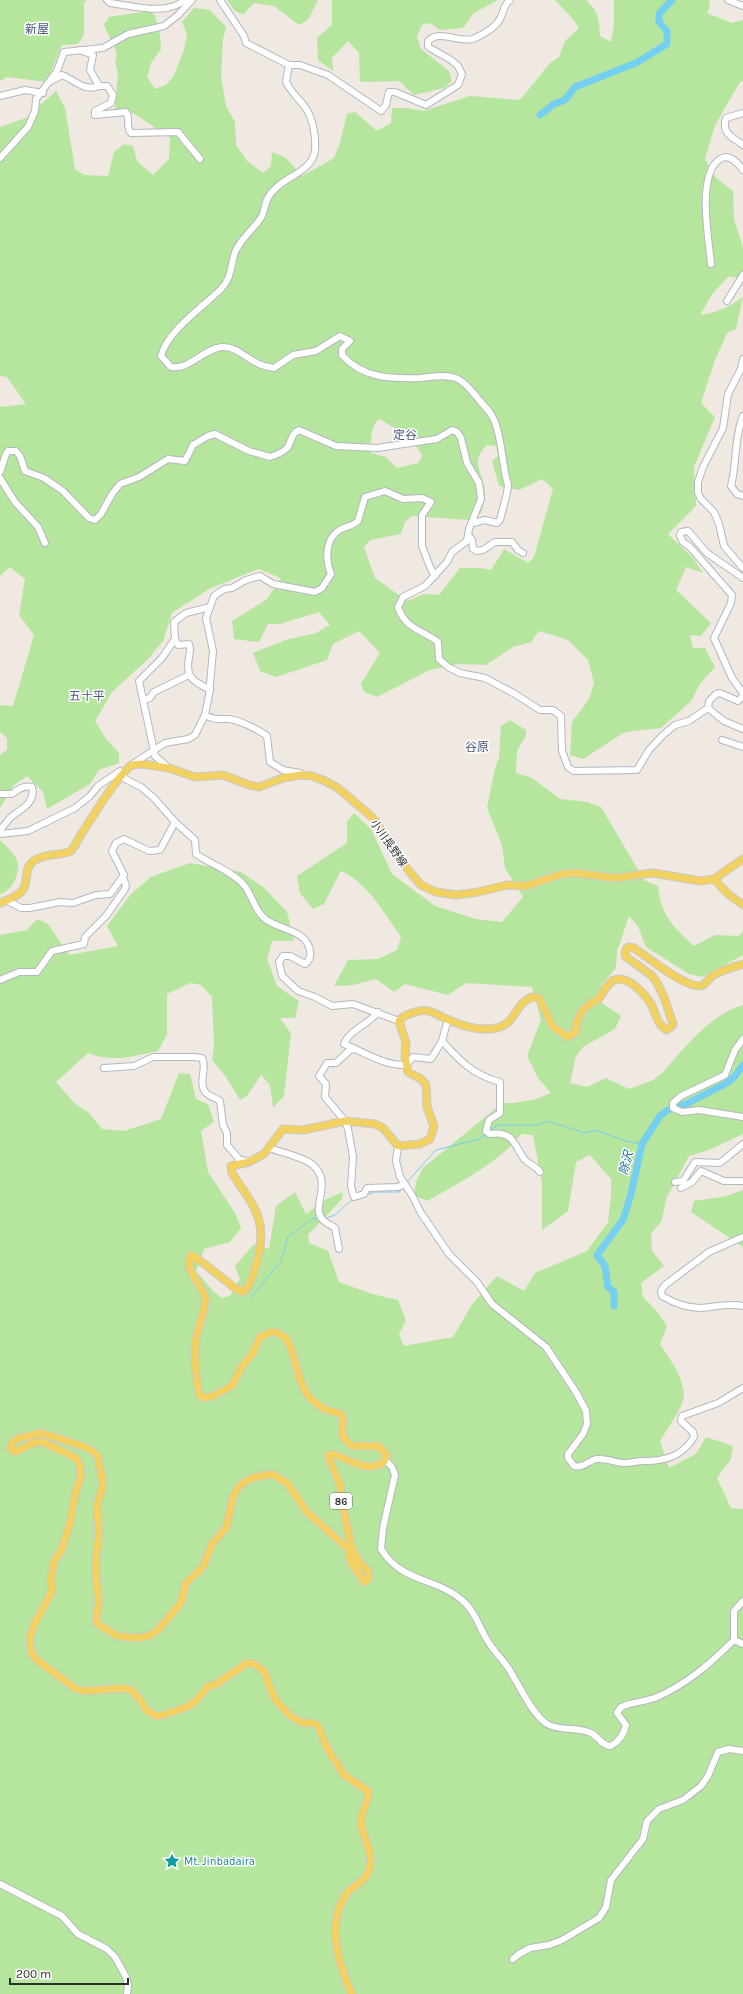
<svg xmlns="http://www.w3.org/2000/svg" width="743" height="1994" font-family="Karla,'Noto Sans JP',sans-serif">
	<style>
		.green { fill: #b6e59e; fill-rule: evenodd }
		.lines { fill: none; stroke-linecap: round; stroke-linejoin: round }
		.stream { stroke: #75cff0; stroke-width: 1 }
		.river { stroke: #75cff0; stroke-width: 7 }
		.minor-casing { stroke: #b4b7c1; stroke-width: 8 }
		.major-casing { stroke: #c9c9c9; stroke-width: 9 }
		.minor { stroke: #fff; stroke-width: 6 }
		.major { stroke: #f2d163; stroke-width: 7 }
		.labels { text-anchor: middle; stroke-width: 3; stroke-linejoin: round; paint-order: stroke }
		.shield { fill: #fff; stroke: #6d6d6d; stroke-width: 1 }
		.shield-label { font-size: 10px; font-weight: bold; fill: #2e2e2e }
		.street-label { font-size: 11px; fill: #2e2e2e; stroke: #fff }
		.culture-label { font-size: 11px; fill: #0d838f; stroke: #fff; text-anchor: start }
		.neighbourhood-label { font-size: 12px; fill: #4d5680; stroke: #fff }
		.water-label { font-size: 12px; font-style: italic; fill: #0d6fa3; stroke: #fff }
	</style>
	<rect width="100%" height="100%" fill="#efe9e1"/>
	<g class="green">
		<polygon points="0,0 87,0 84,3 84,35 78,44 62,45 47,82 7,77 0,81"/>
		<polygon points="227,0 318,0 308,20 299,25 274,6 254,3 243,15 234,10"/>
		<polygon points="332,0 498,0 474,13 463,28 440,30 430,23 422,25 417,37 421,49 449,71 452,81 444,88 414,95 399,81 360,82 359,53 348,41 332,58 333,71 318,60 317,38 332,25"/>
		<path d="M555 0H586C599 12 599 19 600 36L611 42 614 24V0H709L710 7 707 13 732 23 743 20V81L740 82 715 125 705 159 715 177 733 191 734 219 743 247V282L740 279 729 276 713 293 700 315C714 314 731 306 743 297L736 329 727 333 715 360 701 403 715 417 694 467 696 506 668 534 693 558 703 573 686 567 676 590 711 623 701 636 690 635 693 648H705L715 667 700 684 691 701 661 728 625 732 583 759 570 755 572 722 589 699 594 683 588 660 568 640 539 631 531 642 513 647 486 665 458 664 430 670 377 697 364 692 361 684 380 653 359 631 333 644 327 660 276 677 260 671 253 653 286 640 316 633 330 625 319 612 280 624H268L259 642 234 639 232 621 267 599 281 578 258 569 209 589 172 613 163 641 148 659 112 692 95 721 106 739 119 753V763L99 770 90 784 47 809 43 792 27 776 14 785 0 808V755L7 750V738L0 732V705L13 706 34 635 19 615 25 579 10 567 0 576V407L26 404 7 377 0 376V127L26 118 56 91 65 108 75 169 84 175 108 176 114 152 124 144 133 146 137 161 153 175 169 159 170 138 135 114 115 109 118 72 115 62 117 53 104 25 109 17 148 11 155 15 160 34 161 49 151 63 147 77 155 89 166 85 173 77 184 50 187 34 182 22 194 8 210 10 226 27 223 39 221 76 226 106 235 122 236 145 247 161 263 173 271 166 272 152 286 158 302 176 334 158 340 143 347 114 355 112 377 131 391 123 392 108H406L423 111 470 96 520 100 550 63 559 57 565 41 579 28 572 18ZM379 419 411 437 422 456 418 463 397 468 386 457 371 453C371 441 370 427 379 419ZM487 445 496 446 498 456 492 461 499 486 519 490 542 479 553 489 534 557 528 563 504 549 491 570 481 568H460L439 595 424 594 407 601 375 578 364 547 370 540 401 534 405 522 412 516 469 520 481 513C483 507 486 498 485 491 483 472 469 462 487 445Z"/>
		<path d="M510 720 526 730V736L517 750 516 773 532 778 560 799 587 802 601 807 644 880 658 886C661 915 673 927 694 946L715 935 739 936 743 931V955L702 977 689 974 646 947 638 926 629 916 617 952 616 968 601 985 602 1003 621 1016 615 1029 583 1047 576 1056 570 1083 587 1087 606 1078 629 1089 653 1080 662 1073C686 1047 708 1016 743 1005V1134L709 1150 689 1156 666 1199 662 1220 651 1234 652 1251 664 1266 641 1283 643 1297 656 1310 667 1326 660 1344C669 1358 683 1376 684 1394 684 1407 667 1429 660 1441L669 1468 696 1454 706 1437 733 1446 731 1459 717 1478 731 1508 743 1509V1994H0V935L27 930 37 919 48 924 69 955 118 946 107 926 131 894 151 877 190 863 241 872 263 887 287 912 294 941H272L267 959 277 986 299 1001 295 1018H280L291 1034 284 1096 273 1108 270 1085 261 1075 247 1096 240 1100 226 1077 212 1060 214 1046 212 997 201 985 190 983 167 994V1034L158 1051C133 1056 112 1063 88 1053L56 1082 75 1104 88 1112 102 1129 124 1131 161 1119 179 1073 190 1074 196 1099 208 1104 214 1122 201 1131 208 1172 235 1213 241 1228 230 1242 204 1249 196 1271 214 1292 222 1298 230 1296 240 1279 235 1266 254 1244 269 1249 276 1206 295 1192 306 1214 327 1199 343 1192 342 1199 308 1235 309 1243 328 1251 339 1282 372 1294 398 1300 406 1320 399 1334 404 1346 453 1337 473 1303 497 1276 524 1291 535 1273 587 1251 608 1222 611 1196V1179L590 1155 576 1162 568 1211 542 1230V1183L533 1135 521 1134C500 1162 457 1184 427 1201L414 1195 416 1182 423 1168 495 1109 503 1103H515L536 1099 551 1093 538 1078 527 1056 541 1020 532 987 466 983 448 995 405 984 394 992 376 979 353 985 334 986 348 960 378 959 397 950 401 937C385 914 367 882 341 871L324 904 313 909 300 893 297 876 347 843V822L354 813 371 829 392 874 435 906 476 919 502 922 523 897 505 868 502 845 487 808 495 768 499 758 501 726Z"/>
		<path d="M0 840C6 846 13 852 17 860 21 872 13 891 0 894Z"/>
		<polygon points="743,1190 743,1247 691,1212 694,1201 727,1196"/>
	</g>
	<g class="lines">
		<g class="stream">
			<polyline points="490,1130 498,1125 539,1125 548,1121 585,1133 596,1130 625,1141 642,1144"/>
			<polyline points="407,1182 436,1150 479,1139 486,1134"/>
			<polyline points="366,1195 374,1192 399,1192 402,1188"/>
			<path d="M324 1218C342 1216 339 1206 354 1200"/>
			<polyline points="251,1298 281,1261 288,1237 312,1219 318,1218"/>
		</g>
		<g class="river">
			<polyline points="540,115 554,104 565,100 575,87 636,63 667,44 667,31 659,22 659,14 672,0"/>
			<polyline points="614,1306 614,1292 608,1287 605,1266 597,1255 623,1220 631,1194 642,1144 660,1116 668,1110 686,1104 727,1083 735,1076 743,1065"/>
		</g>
		<defs>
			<g id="minor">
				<path d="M107 0 110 3C133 6 166 16 185 0"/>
				<path d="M220 0 244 36 246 43 289 65H300L328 75 381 111 386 105 389 92H395L426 105 458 85 462 74 458 66 451 60 430 48 428 46V41C440 29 458 43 473 39 482 35 495 28 500 19 504 12 503 5 510 0"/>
				<polyline points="728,0 743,6"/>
				<path d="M80 50 93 55 90 70 99 86H107L113 95 111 103 95 111V115L126 112C131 119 125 127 131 133L178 132 200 159"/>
				<path d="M289 65 286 82C291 92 298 98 305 107 313 118 316 137 315 150 313 173 280 177 269 196 265 202 265 209 262 216 255 228 243 236 236 250 230 263 233 277 221 289 203 307 168 330 161 356L171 367C190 370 203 349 222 347 236 346 247 359 259 364 263 366 269 367 274 368L293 355 316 351 340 336 350 341 342 349V355C362 378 390 379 420 378 431 377 444 374 456 378 466 382 473 393 480 401 485 407 491 412 494 420 502 437 502 466 508 485L507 493 500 520 497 523 485 520 473 523"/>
				<path d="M51 81 62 75C75 80 84 92 99 86"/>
				<polyline points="0,96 25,90 43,93"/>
				<path d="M743 113 726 118C721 133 732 137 743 145"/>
				<polyline points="0,158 28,127 35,111 36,99 57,71 64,52 103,48 128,34 164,26 178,15 192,0"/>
				<path d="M711 264C709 240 696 175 720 159 729 153 738 163 743 170"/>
				<polyline points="727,301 743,275"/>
				<polyline points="743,359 741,369 728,394 723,428 703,467 698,482 698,493 701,499 714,512 719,524 724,546 743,568"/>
				<path d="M743 416C734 438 737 463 731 486L737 494 743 496"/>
				<path d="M0 472 6 454 8 451H16L20 456 25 471 44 478 63 491 89 518 95 520 101 514 112 494 120 484 139 477 168 459 185 461 193 445 208 436 215 434 249 451 270 457C276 455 284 452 288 447 292 440 291 434 299 430L336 446 377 448 437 439 452 430 457 432 461 438 467 463 479 483 481 499 469 529 467 541 452 552 447 562 425 586 403 597 398 607C405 629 423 630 438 642L439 659 448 667 460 673 485 678 515 694 540 710H553L561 716 562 751 568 767 574 771 637 770 649 750 663 735 675 725 689 721 708 708"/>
				<polyline points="0,478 15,502 38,527 45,543"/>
				<polyline points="468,535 472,540 473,549 477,551 483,550 495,542 512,542 518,550 523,553"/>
				<path d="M175 639 178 645 189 644C191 649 190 652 189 657 185 678 193 681 210 690"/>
				<polyline points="143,700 150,698 154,692 189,675"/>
				<polyline points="708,708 709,701 716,694 720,693 738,701 742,697 743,693 732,678 714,638 731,603 732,595 690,547 683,542 680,536 681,532 688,531 707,553 743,578"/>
				<polyline points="708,708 724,721 743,729"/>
				<path d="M205 715C213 720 220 719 229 719 239 720 259 730 267 736L270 762 283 770 300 773V775"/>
				<polyline points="722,740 743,747"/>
				<path d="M131 765 165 743 188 739 195 735 205 715 209 695 213 651 206 618 214 596 224 589 232 588 246 580 260 576 273 584 315 592 322 588 331 574C325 558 325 538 341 529 347 526 353 526 358 521L365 497 385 491 403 499 422 498 431 502 422 515V546L430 567 435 576"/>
				<polyline points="169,768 155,756 139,681 162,658 175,639 174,622 186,613 210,607"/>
				<path d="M0 794H12C18 789 24 785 32 787 36 803 21 809 11 817 7 821 4 826 0 830"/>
				<path d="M0 834 28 831 75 808 90 796 98 786 120 771 123 773 125 779 141 787 154 798 175 822 195 840 196 854C212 865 230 870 243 884 252 894 254 909 264 918 277 930 307 929 310 951 311 956 309 961 305 964L290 956H283L279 962 282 976 298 991 315 997 332 1006 353 1004 399 1021"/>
				<polyline points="6,900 21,908 30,908 60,902 73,903 96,895 110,894 124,875 112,851 116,843 124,839 149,851 160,850 175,822"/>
				<polyline points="0,980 19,972 37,972 52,951 84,944 85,937 106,916 125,889 126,885 123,878"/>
				<path d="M378 1012C368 1025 349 1030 344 1044 364 1052 384 1066 406 1065L413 1057 431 1059 442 1041 448 1019"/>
				<polyline points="743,1039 735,1050 725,1075 681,1096 673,1103 673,1108 682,1112 699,1110 743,1117"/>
				<path d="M442 1041C460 1061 473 1075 500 1082V1113L489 1120 486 1131 490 1134C514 1130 514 1146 525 1160 530 1165 536 1166 540 1172"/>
				<polyline points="356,1049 350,1050 336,1063 327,1063 319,1076 326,1084 325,1097 345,1121 348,1129 353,1157 351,1186 354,1197 364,1194 367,1188 398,1187 405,1184"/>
				<path d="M104 1068 134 1066 153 1057H194L202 1058C208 1069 197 1082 206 1093 210 1097 216 1098 220 1101L223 1125 227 1133V1145L239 1159 249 1162"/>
				<path d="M398 1146 396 1161 400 1177 412 1195 421 1213 449 1254 477 1282 492 1304 546 1347 576 1392 586 1411 587 1424 583 1434 568 1454V1458L574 1466C583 1469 589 1460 597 1459 607 1458 615 1463 625 1463 631 1463 637 1461 644 1461 664 1461 682 1457 694 1437L693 1432 681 1421 682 1416 718 1403 743 1388"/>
				<path d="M270 1148C282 1153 304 1157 313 1165 333 1183 311 1207 322 1219 325 1223 331 1225 335 1228L339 1249"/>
				<polyline points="675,1182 683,1181 695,1162 720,1163 743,1144"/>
				<polyline points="681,1188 692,1182 701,1171 724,1181 743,1181"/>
				<path d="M743 1237 709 1252 665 1285 661 1291 662 1296C674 1303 687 1308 701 1308 715 1307 729 1303 743 1306"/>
				<path d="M385 1460 392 1467 395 1475 383 1528 381 1549C402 1583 435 1577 462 1600 474 1610 478 1624 486 1638 492 1650 502 1658 509 1669 519 1685 532 1714 547 1724 561 1732 578 1726 591 1733 599 1737 602 1746 611 1746 618 1742 624 1734 626 1725L617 1713 621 1707C632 1702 645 1702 657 1697 687 1684 711 1663 734 1640V1611L743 1601"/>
				<polyline points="734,1640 743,1644"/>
				<polyline points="0,1884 62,1916 78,1934 107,1949 115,1957 126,1977 128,1985 127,1994"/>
				<polyline points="513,1959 519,1954 530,1948 549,1945 562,1940 599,1918 606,1907 611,1880 643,1839 647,1821 659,1809 683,1800 701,1786 708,1776 718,1752 729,1749 743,1751"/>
			</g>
			<g id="major">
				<polyline points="714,879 727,893 743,905"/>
				<path d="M0 903C7 900 17 897 22 891 30 883 22 868 35 860 45 853 60 856 71 851 76 845 78 839 82 833 98 809 111 785 131 765L142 764 169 768 195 777 223 775 249 785 259 787 283 778 300 775 312 776 325 781 338 788 373 818 409 871 421 885 436 892 457 895 478 892 507 885 526 886 562 874 577 873 614 878 653 873 700 881 714 879 743 859"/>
				<path d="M352 1994C338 1964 325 1921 348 1892 358 1881 367 1883 370 1865 373 1850 361 1836 361 1820 361 1811 370 1800 368 1791L344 1775 327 1748 318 1726 314 1723H303L290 1716 274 1698 264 1671 254 1664 247 1663 215 1685 208 1686 196 1701 187 1707 163 1715 156 1716 146 1710 140 1699 131 1690 122 1688 88 1691 76 1689 37 1660 31 1652 30 1638 34 1625 52 1591 51 1580 54 1561 62 1549 70 1523 75 1494 81 1476 80 1466 76 1458 43 1442 33 1443 15 1452 10 1448 13 1442 19 1438 42 1433 85 1447 94 1452 98 1457 103 1484 97 1506 99 1534 96 1557V1578L99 1601 96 1619 98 1624 117 1636 136 1638 149 1636 158 1630 171 1615 181 1602 186 1583 203 1567 212 1544 226 1528 233 1497 240 1485 252 1478 272 1474 287 1483 307 1512 348 1549 351 1562 364 1582 367 1581 369 1577 368 1571 359 1562 352 1549 341 1499 340 1485 328 1456 332 1454C349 1459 366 1473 383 1463L387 1455 378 1446H352C333 1430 348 1430 341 1414 335 1411 329 1412 323 1408 293 1391 301 1363 286 1338L276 1332H271L260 1337 253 1353 240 1369 232 1386 213 1396 203 1398 199 1393C196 1376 193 1356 196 1338 198 1328 207 1307 205 1297 201 1282 184 1272 191 1255 204 1261 236 1292 243 1292 251 1285 253 1275 256 1265 269 1221 255 1208 232 1173L231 1166 249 1162 264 1154 283 1129 304 1130 345 1121 375 1124 383 1128 398 1146 420 1144 430 1139 434 1126 427 1107 426 1085 421 1079 408 1072 405 1057 406 1043 399 1021C402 1016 407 1015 412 1013 429 1006 436 1015 451 1021 461 1025 475 1029 484 1029 519 1030 510 1006 532 997L539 998 553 1027 568 1037 575 1033C577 1020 579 1012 590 1004 594 1001 598 1001 600 997 604 992 607 983 614 980 628 975 644 993 651 1004 656 1013 656 1023 666 1030L671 1027 673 1024 664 997 656 981 651 975 626 957 625 954 626 949 629 947 634 948C646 956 690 992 703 985 706 983 709 979 712 976 718 972 736 966 743 964"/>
			</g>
		</defs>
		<use href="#minor" class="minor-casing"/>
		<use href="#major" class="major-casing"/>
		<use href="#minor" class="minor"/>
		<use href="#major" class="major"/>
	</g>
	<defs>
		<symbol id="sight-bare" viewBox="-9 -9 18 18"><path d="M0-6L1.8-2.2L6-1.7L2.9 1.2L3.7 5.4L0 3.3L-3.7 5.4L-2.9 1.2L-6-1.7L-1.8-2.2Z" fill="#0f9aa8" stroke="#fff" stroke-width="2.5" paint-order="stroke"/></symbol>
	</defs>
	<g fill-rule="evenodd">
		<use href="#sight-bare" x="161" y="1850" width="22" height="22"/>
	</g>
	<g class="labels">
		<rect class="shield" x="330" y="1493" width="22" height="16" rx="3"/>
		<g class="shield-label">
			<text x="341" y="1505">86</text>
		</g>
		<g class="street-label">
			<text transform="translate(389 843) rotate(55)" y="4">小川長野線</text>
		</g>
		<g class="culture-label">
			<text x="184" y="1865">Mt. Jinbadaira</text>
		</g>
		<g class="neighbourhood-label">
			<text x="37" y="33">新屋</text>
			<text x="405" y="439">定谷</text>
			<text x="87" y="700">五十平</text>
			<text x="477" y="751">谷原</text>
		</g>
		<g class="water-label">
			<text transform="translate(626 1163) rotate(-76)" y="4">除沢</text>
		</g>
	</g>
	<path d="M10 1978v6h118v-6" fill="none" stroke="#2e2e2e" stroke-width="2"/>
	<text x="16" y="1978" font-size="12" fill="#2e2e2e" stroke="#ffffff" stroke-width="3" paint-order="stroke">200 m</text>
</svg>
